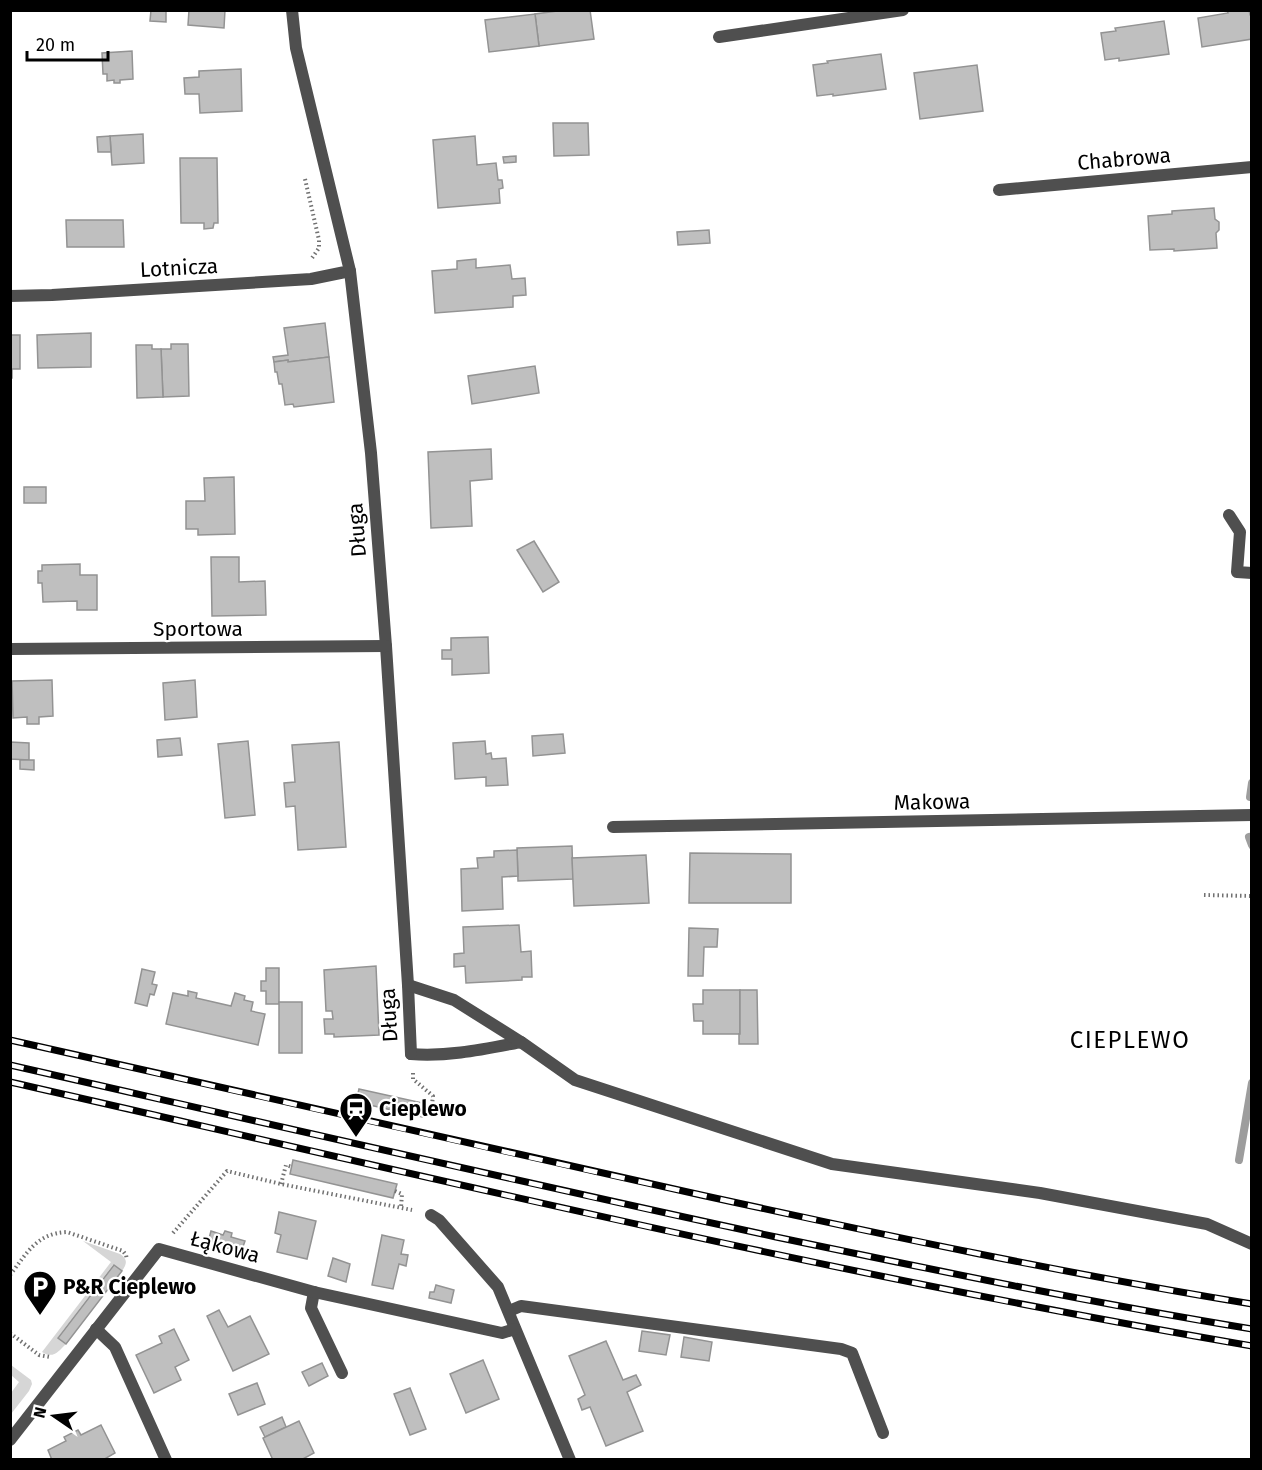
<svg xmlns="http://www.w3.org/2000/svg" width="1262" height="1470" font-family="'Fira Sans',sans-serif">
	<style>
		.green { fill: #d6d6d6 }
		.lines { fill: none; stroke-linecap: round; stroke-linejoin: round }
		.stream { stroke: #9d9d9d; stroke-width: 8 }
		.building { fill: #bfbfbf; stroke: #939393; stroke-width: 1.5 }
		.path { stroke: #717171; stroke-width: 4; stroke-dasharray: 1.5 3; stroke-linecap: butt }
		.service { stroke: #4f4f4f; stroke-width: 12 }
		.minor { stroke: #4f4f4f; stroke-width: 12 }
		.tertiary { stroke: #4f4f4f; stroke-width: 12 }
		.rail-casing { stroke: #000; stroke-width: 7 }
		.rail { stroke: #fff; stroke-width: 4.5; stroke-dasharray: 14; stroke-linecap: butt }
		.labels { text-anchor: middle; stroke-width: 4.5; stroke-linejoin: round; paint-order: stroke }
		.street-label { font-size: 21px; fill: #000; stroke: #fff }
		.poi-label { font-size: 21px; font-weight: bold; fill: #000; stroke: #fff; text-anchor: start }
		.quarter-label { font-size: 24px; letter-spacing: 1.5px; fill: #000; stroke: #fff }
	</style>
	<rect width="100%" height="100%" fill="#fff"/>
	<g class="green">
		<path d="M83 1241 120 1254C128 1259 127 1264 122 1271L113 1265 58 1337 66 1344C58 1352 53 1359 42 1352L111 1262Z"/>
		<polygon points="11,1365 31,1380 32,1384 29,1391 11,1414 11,1393 19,1382 11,1375"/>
	</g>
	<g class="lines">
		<g class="stream">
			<polyline points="1250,797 1252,783"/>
			<polyline points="1249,837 1252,845"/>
			<polyline points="1239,1160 1252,1083"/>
		</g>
	</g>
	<g class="building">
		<polygon points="151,10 166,10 166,22 150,21"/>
		<polygon points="189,10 225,10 224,28 188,25"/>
		<polygon points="565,10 590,10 594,39 539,46 535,14"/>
		<polygon points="1227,10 1249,10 1250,15 1252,16 1252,39 1202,47 1198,18 1228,13"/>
		<polygon points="535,14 539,46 489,52 485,20"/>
		<polygon points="1164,21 1169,54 1119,61 1119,58 1105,60 1101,33 1116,31 1115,28"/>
		<polygon points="132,51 133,79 120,80 120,83 114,83 114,80 107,81 107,74 103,74 102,53"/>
		<polygon points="881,54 886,89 833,96 833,94 817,96 813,65 828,63 827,61"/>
		<polygon points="977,65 983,111 920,119 914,73"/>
		<polygon points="241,69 242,111 200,113 199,94 185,94 184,78 199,77 199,71"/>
		<polygon points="553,123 588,123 589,155 554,156"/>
		<polygon points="143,134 144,163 112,165 110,136"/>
		<polygon points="110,136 111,152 98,152 97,137"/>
		<polygon points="475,136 477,165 496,163 498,180 502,180 503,188 499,189 500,203 438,208 433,140"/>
		<polygon points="516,156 516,162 504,163 503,157"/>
		<polygon points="180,158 217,158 218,223 214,223 213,228 204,229 204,223 181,223"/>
		<polygon points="1214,208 1215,219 1219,222 1219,230 1216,233 1217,248 1174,251 1174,249 1150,250 1148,216 1172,214 1172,211"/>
		<polygon points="66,220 123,220 124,247 67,247"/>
		<polygon points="709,230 710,243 678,245 677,232"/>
		<polygon points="476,259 476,268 510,265 512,279 525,278 526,295 513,296 513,307 435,313 432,271 457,269 457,261"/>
		<polygon points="325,323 329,357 288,362 288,360 274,362 273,357 288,355 284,328"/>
		<polygon points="91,333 91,367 38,368 37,335"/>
		<polygon points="10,335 20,335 20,369 12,369 12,378 10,378"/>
		<polygon points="171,344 188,344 189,396 163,397 161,349 171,349"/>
		<polygon points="136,345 152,345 152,349 161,349 163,397 137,398"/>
		<polygon points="329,357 334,402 294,407 293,404 285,405 282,384 279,384 277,372 275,372 274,362 288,360 288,362"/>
		<polygon points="535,366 539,393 472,404 468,376"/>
		<polygon points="491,449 492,479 470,481 472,526 431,528 428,452"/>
		<polygon points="234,477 235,534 198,535 198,529 186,529 186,501 205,501 204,478"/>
		<rect x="24" y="487" width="22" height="16"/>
		<polygon points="534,541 559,582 543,592 517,550"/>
		<polygon points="211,557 239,557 239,582 265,581 266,615 212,616"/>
		<polygon points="80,564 80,575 97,575 97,610 77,610 77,601 43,602 42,583 38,583 38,571 42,571 42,565"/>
		<polygon points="488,637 489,673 452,675 452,659 442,659 442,650 451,650 451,638"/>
		<polygon points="52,680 53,716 39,717 39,724 27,724 27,717 13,718 12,681"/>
		<polygon points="195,680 197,717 165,720 163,683"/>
		<polygon points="563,734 565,753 533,756 532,736"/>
		<polygon points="180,738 182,755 158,757 157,740"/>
		<polygon points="248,741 255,815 225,818 218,744"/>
		<polygon points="485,741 486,754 491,753 492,759 506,758 508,785 486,786 486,777 455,779 453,743"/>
		<polygon points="10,742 29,743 29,760 10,759"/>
		<polygon points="339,742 346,847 298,850 295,806 286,807 284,783 295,782 292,745"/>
		<polygon points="20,760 34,760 34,770 20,769"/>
		<polygon points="572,846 573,879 518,881 517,848"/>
		<polygon points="517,850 518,876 502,877 503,909 462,911 461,869 478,868 477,858 494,857 494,851"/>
		<polygon points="690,853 791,854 791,903 689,903"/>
		<polygon points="646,855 649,903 574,906 572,858"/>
		<polygon points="519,925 521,952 531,951 532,977 522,977 522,980 466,983 465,966 454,967 454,954 464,953 463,927"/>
		<polygon points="689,928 718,929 717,947 704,947 703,976 688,976"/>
		<polygon points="376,966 379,1035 334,1037 334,1034 325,1034 324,1019 333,1019 332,1011 326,1011 324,970"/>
		<polygon points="266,968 279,968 279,1004 266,1004 266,991 261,991 261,981 266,981"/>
		<polygon points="142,969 155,972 152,984 157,985 154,995 150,994 147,1006 135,1003"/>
		<polygon points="703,990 740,990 740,1034 703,1034 703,1021 694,1021 693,1004 703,1004"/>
		<polygon points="740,990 757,990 758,1044 739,1044 739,1034 740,1034"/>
		<polygon points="188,991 197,993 196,998 231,1006 235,993 245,996 244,1000 253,1002 251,1011 265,1014 258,1045 166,1024 173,993 188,996"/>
		<rect x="279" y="1002" width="23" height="51"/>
		<polygon points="359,1089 427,1104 423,1117 356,1102"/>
		<polygon points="293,1160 397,1184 393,1198 290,1174"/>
		<polygon points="279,1212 316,1221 307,1259 277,1252 281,1235 275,1233"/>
		<polygon points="211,1231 223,1235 225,1231 232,1233 231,1237 245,1241 241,1252 208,1242"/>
		<polygon points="382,1235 404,1240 401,1254 408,1255 406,1266 399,1264 393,1289 372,1285"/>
		<polygon points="333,1258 350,1264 346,1282 328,1276"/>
		<polygon points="114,1265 122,1271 66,1344 58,1338"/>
		<polygon points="436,1285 454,1290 451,1303 429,1298 430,1292 434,1292"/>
		<polygon points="219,1310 228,1327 250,1316 269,1354 233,1371 207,1316"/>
		<polygon points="174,1329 189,1360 175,1367 181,1380 154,1393 136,1355 162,1343 159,1336"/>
		<polygon points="642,1331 670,1335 666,1355 639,1351"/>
		<polygon points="684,1337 712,1342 709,1361 681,1357"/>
		<polygon points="606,1341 623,1380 636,1375 641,1385 627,1392 643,1431 606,1446 590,1407 582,1410 578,1399 585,1395 569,1356"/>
		<polygon points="483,1360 499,1399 466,1413 450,1374"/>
		<polygon points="322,1363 328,1376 309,1386 302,1372"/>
		<polygon points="257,1383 265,1404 238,1415 229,1394"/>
		<polygon points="410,1388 426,1429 410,1435 394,1394"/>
		<polygon points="282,1417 286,1427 265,1437 260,1427"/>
		<polygon points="299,1421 314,1453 301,1460 273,1460 263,1438"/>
		<polygon points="101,1425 115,1453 103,1460 52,1460 48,1450 66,1441 64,1437 78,1430 81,1435"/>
	</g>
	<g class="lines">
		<g class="path">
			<polyline points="305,179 319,240 319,248 312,258"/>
			<polyline points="1204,895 1252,896"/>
			<polyline points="413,1073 413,1079 433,1096 431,1112 425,1110"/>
			<polyline points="281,1184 286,1165 292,1167"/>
			<polyline points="395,1191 402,1194 401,1207"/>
			<polyline points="173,1233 227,1171 281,1184 412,1210"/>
			<path d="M10 1275C27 1253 37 1233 67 1232L123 1251 126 1255 127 1260"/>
			<polyline points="10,1333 39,1355 50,1357"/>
		</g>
		<g class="service">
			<polyline points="1229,515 1240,532 1237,572 1252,573"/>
			<polyline points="613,827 1252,815"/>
			<path d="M411 1054C448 1057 484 1049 521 1042"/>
			<polyline points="314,1292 311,1308 342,1373"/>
			<polyline points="509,1311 521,1306 841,1349 852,1353 883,1433"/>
			<polyline points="96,1329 115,1347 166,1460"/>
		</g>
		<g class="minor">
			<polyline points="719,37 903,10"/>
			<polyline points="999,190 1252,167"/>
			<polyline points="350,271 371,453 386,646 408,985 411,1054"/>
			<polyline points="10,649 386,646"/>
			<polyline points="408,985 454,1000 521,1042 575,1080 832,1164 1040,1193 1207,1224 1252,1244"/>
			<polyline points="431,1215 439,1220 498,1287 570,1460"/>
			<polyline points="10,1440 159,1249 314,1292 502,1333 515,1329"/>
		</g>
		<polyline class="tertiary" points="10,296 52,295 311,279 350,271 296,48 292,10"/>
		<defs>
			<g id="rail">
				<path d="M10 1040C241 1092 471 1145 701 1195 884 1235 1067 1274 1252 1304"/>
				<path d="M10 1065C265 1123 520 1182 776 1237 934 1270 1092 1303 1252 1329"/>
				<path d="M10 1082C423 1176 835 1275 1252 1346"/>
			</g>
		</defs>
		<use href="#rail" class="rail-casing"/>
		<use href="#rail" class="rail"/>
	</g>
	<defs>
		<symbol id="station-pin" viewBox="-11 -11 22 30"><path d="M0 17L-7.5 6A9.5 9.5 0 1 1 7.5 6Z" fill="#000" stroke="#fff"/><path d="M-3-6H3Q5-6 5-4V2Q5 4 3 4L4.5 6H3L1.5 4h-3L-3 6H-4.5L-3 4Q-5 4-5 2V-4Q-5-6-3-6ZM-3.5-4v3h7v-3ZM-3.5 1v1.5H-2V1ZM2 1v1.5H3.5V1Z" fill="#fff"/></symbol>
		<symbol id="parking-pin" viewBox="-11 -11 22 30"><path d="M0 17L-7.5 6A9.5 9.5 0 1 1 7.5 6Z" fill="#000" stroke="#fff"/><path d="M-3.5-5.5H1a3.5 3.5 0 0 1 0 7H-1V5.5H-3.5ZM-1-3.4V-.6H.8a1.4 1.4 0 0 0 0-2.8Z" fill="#fff"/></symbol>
	</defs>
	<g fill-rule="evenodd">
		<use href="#station-pin" x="337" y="1090" width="38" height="52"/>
		<use href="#parking-pin" x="21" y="1268" width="38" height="52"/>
	</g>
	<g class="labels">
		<g class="street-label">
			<text transform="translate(1124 159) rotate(-5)" y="7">Chabrowa</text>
			<text transform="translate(179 268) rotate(-3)" y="7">Lotnicza</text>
			<text transform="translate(357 530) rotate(-94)" y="7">Długa</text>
			<text x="198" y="636">Sportowa</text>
			<text transform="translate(932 802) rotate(-1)" y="7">Makowa</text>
			<text transform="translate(389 1015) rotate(-93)" y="7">Długa</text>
			<text transform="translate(225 1247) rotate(15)" y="7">Łąkowa</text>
		</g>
		<g class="poi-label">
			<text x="379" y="1116">Cieplewo</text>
			<text x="63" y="1294">P&amp;R Cieplewo</text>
		</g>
		<g class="quarter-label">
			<text x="1130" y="1048">CIEPLEWO</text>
		</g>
	</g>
	<rect width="1262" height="1470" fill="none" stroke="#000000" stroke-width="24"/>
	<g transform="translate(54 1416) rotate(284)" stroke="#ffffff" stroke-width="4.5" paint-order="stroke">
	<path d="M0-4.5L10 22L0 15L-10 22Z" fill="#000000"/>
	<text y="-9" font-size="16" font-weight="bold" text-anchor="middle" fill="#000000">N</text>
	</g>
	<path d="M27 51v9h81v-9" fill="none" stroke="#000000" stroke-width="3"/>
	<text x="36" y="51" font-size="18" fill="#000000" stroke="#ffffff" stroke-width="4.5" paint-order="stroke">20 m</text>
</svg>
